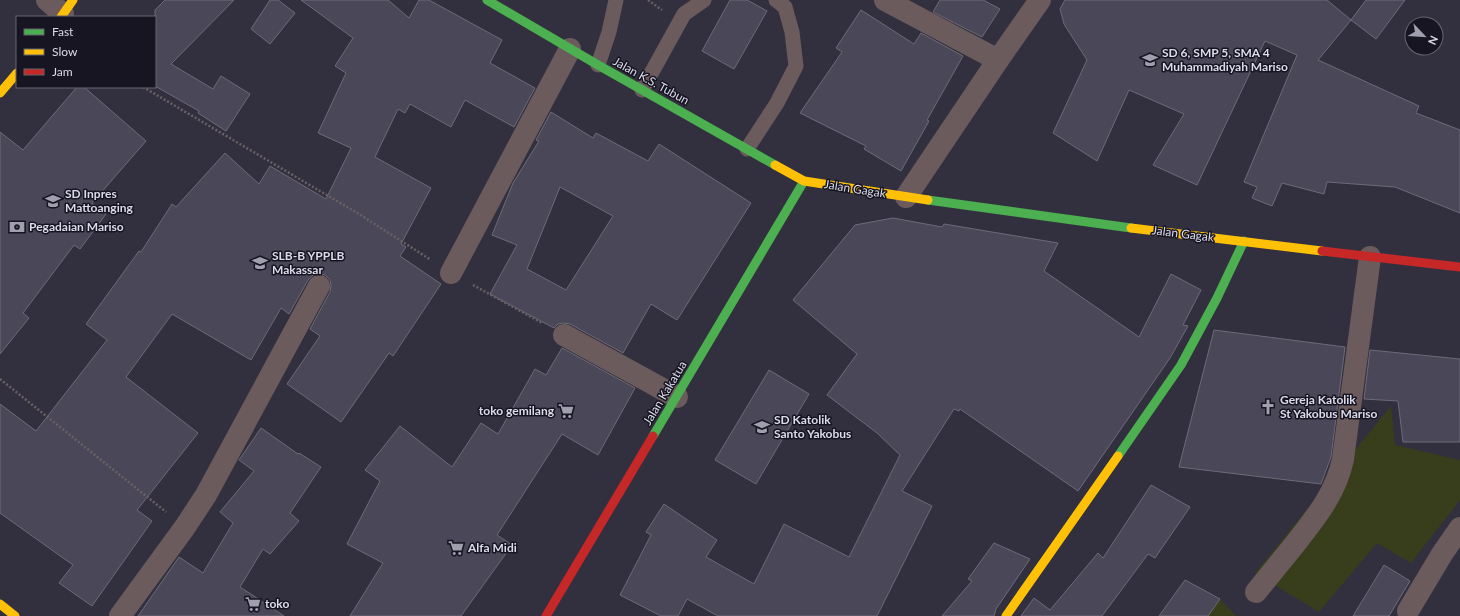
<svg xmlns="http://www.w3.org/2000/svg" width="1460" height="616" font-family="Lato,sans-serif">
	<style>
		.green { fill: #383e1b }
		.building { fill: #4a4758; stroke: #6d6b78; fill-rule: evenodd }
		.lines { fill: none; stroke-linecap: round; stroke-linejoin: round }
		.path { stroke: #6a6065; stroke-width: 2.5; stroke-dasharray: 2 2; stroke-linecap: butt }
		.lane { stroke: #6b5b5d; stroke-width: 15 }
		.street { stroke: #6b5b5d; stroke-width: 22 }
		.fast { stroke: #4caf50; stroke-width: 9 }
		.slow { stroke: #ffc107; stroke-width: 9 }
		.jam { stroke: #c62828; stroke-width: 9 }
		.labels { text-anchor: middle; stroke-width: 3; stroke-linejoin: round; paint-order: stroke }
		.poi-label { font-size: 12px; font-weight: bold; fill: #dcdbec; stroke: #161521; text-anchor: start }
		.street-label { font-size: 12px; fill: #dcdbec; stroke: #161521 }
	</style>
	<rect width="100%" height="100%" fill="#32303e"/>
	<g class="green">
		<polygon points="1391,406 1395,445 1460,460 1460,500 1411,563 1377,543 1319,612 1255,573"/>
		<polygon points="1220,599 1236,616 1208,616"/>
	</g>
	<g class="building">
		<polygon points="165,0 234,0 171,64 213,89 221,76 250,94 226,131 198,113 199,111 155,86 155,10"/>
		<polygon points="270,0 278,0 295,13 270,44 251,29"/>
		<polygon points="301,0 388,0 409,18 419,0 429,0 502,40 490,63 535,88 514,127 465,100 451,127 410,104 405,113 398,109 375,157 431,188 401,244 406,247 400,256 441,284 393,356 389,353 341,422 287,384 320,336 310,329 330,292 331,285 330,280 325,275 318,274 313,275 308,280 289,314 281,308 251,360 172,314 126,377 198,433 137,510 152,521 92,606 59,583 73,565 0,513 0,404 36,431 107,340 86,324 139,251 141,252 172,204 176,207 225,153 259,184 270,166 326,199 351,148 318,133 346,73 335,66 353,38"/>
		<polygon points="730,0 747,0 767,11 734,69 702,51"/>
		<polygon points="940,0 983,0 1000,9 982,37 933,12"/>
		<polygon points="1065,0 1327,0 1351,20 1318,60 1419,106 1416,113 1460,130 1460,213 1395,187 1327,182 1324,194 1282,183 1272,206 1252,198 1257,187 1244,182 1297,55 1265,41 1197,185 1153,165 1184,114 1129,90 1097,161 1053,133 1087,60 1064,24 1060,9"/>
		<polygon points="1366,0 1405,0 1376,39 1351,20"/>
		<polygon points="861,10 914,44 921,33 963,56 927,120 929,121 901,171 864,149 866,146 800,113 842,52 836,48"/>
		<polygon points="77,87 84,87 146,141 92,203 106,214 80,249 74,245 23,313 29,318 0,354 0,132 23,150"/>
		<path d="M551 112 593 138 596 133 648 161 659 144 751 203 677 320 651 304 623 353 570 324 563 323 558 324 554 328 490 294 517 245 492 235 513 183 539 141 536 140ZM560 187 613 216 566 290 527 269Z"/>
		<polygon points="893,218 942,227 944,224 1058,243 1044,271 1139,337 1171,274 1201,290 1183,325 1188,326 1170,358 1078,491 960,409 959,411 954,409 902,491 932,506 877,616 718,616 687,599 678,616 661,616 620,595 651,535 646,532 664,504 717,540 706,557 754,584 784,524 849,557 900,455 877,433 827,395 857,354 793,300 855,225"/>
		<polygon points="1214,330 1345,347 1331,457 1321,484 1179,467"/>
		<polygon points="562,348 635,388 598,455 562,434 497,535 512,545 461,616 350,616 383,563 347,544 380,481 365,470 400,426 452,467 481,423 498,434 535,369 546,375"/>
		<polygon points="1370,350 1460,359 1460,442 1403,442 1398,401 1364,399"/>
		<polygon points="769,370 809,394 756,484 715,460"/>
		<polygon points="261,428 298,454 299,453 321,467 290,513 299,521 270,554 263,549 240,587 284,616 138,616 179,557 203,573 233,523 220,512 254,471 239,460"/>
		<polygon points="1151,485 1190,507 1155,558 1148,554 1102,616 1021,616 1034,598 1050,610 1098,553 1103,558"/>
		<polygon points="994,543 1030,559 996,609 994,616 942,616 972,581 968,579"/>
		<polygon points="1384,565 1410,581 1389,616 1353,616"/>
		<polygon points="1185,580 1220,599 1208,616 1159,616"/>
	</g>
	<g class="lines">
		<g class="path">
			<polyline points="648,0 662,10"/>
			<polyline points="143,87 359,214 431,260"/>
			<polyline points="473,285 542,323"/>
			<polyline points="0,379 166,512"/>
		</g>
		<g class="lane">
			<polyline points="598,65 609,32 616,0"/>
			<polyline points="642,90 684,14 704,0"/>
			<polyline points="747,149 777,103 796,66 792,32 785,7 776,0"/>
		</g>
		<g class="street">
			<polyline points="47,0 63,14"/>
			<polyline points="885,0 998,60"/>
			<polyline points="906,197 998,60 1040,0"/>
			<polyline points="451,273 570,49"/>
			<polyline points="564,335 677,397"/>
			<path d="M1256 592C1269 576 1282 560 1295 544 1316 517 1336 493 1343 459L1370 257"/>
			<polyline points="1408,611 1442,554 1460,528"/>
			<polyline points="120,616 185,527 206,495 319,286"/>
		</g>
		<g class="fast">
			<polyline points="487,0 598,65 775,165"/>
			<polyline points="928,200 1131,228"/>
			<polyline points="653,436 804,181"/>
			<polyline points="1118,456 1181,365 1217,298 1244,241"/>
		</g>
		<g class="slow">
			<polyline points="61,17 73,0"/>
			<polyline points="0,93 17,73"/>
			<polyline points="775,165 804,181 928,200"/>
			<polyline points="1131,228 1322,251"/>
			<polyline points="0,604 15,616"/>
			<polyline points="1006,616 1118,456"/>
		</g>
		<g class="jam">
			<polyline points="1322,251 1460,267"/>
			<polyline points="546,616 653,436"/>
		</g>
	</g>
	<defs>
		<symbol id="school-bare" viewBox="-9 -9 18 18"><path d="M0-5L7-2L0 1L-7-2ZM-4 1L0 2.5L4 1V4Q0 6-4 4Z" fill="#a09faf" stroke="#161521" stroke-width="2.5" paint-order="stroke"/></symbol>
		<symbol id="bank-bare" viewBox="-9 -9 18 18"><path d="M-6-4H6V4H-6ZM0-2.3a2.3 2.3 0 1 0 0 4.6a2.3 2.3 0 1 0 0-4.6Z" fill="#a09faf" stroke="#161521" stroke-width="2.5" paint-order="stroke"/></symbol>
		<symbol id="church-bare" viewBox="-9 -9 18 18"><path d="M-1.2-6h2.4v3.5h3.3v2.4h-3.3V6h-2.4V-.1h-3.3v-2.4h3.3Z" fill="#a09faf" stroke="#161521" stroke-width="2.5" paint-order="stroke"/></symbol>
		<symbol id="supermarket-bare" viewBox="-9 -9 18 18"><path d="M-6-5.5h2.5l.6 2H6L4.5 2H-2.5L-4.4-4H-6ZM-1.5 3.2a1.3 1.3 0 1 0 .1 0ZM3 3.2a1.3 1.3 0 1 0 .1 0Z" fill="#a09faf" stroke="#161521" stroke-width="2.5" paint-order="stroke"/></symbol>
	</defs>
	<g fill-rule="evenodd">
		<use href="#school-bare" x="1139" y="49" width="22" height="22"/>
		<use href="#school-bare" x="42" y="190" width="22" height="22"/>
		<use href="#bank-bare" x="6" y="216" width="22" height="22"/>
		<use href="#school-bare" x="249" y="252" width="22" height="22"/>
		<use href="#church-bare" x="1257" y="396" width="22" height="22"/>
		<use href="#supermarket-bare" x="555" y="400" width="22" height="22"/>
		<use href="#school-bare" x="751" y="416" width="22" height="22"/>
		<use href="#supermarket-bare" x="445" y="537" width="22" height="22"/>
		<use href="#supermarket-bare" x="242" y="593" width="22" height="22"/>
	</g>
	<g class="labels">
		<g class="poi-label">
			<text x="1162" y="57">SD 6, SMP 5, SMA 4<tspan x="1162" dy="14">Muhammadiyah Mariso</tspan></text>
			<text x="65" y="198">SD Inpres<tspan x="65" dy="14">Mattoanging</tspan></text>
			<text x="29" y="231">Pegadaian Mariso</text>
			<text x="272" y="260">SLB-B YPPLB<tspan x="272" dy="14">Makassar</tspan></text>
			<text x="1280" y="404">Gereja Katolik<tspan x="1280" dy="14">St Yakobus Mariso</tspan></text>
			<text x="554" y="415" text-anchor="end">toko gemilang</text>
			<text x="774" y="424">SD Katolik<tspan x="774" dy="14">Santo Yakobus</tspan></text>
			<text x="468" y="552">Alfa Midi</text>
			<text x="265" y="608">toko</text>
		</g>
		<g class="street-label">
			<text transform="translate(651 81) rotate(29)" y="4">Jalan K.S. Tubun</text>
			<text transform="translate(855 189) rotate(9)" y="4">Jalan Gagak</text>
			<text transform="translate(1183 234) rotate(7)" y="4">Jalan Gagak</text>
			<text transform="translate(665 393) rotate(-59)" y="4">Jalan Kakatua</text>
		</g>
	</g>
	<rect x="16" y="16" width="140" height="72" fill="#161521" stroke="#656472"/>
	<rect x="24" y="29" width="20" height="6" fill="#4caf50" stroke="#656472"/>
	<text x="52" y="36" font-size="12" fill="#dcdbec">Fast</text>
	<rect x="24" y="49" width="20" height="6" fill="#ffc107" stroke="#656472"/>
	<text x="52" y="56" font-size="12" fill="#dcdbec">Slow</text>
	<rect x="24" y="69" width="20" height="6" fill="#c62828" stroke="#656472"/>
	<text x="52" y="76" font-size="12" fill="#dcdbec">Jam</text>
	<g transform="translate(1424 36) rotate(115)"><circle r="19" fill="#161521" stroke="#656472"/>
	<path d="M0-3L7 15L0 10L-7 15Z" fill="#a09faf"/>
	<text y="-6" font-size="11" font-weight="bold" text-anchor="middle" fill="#dcdbec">N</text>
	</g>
</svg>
